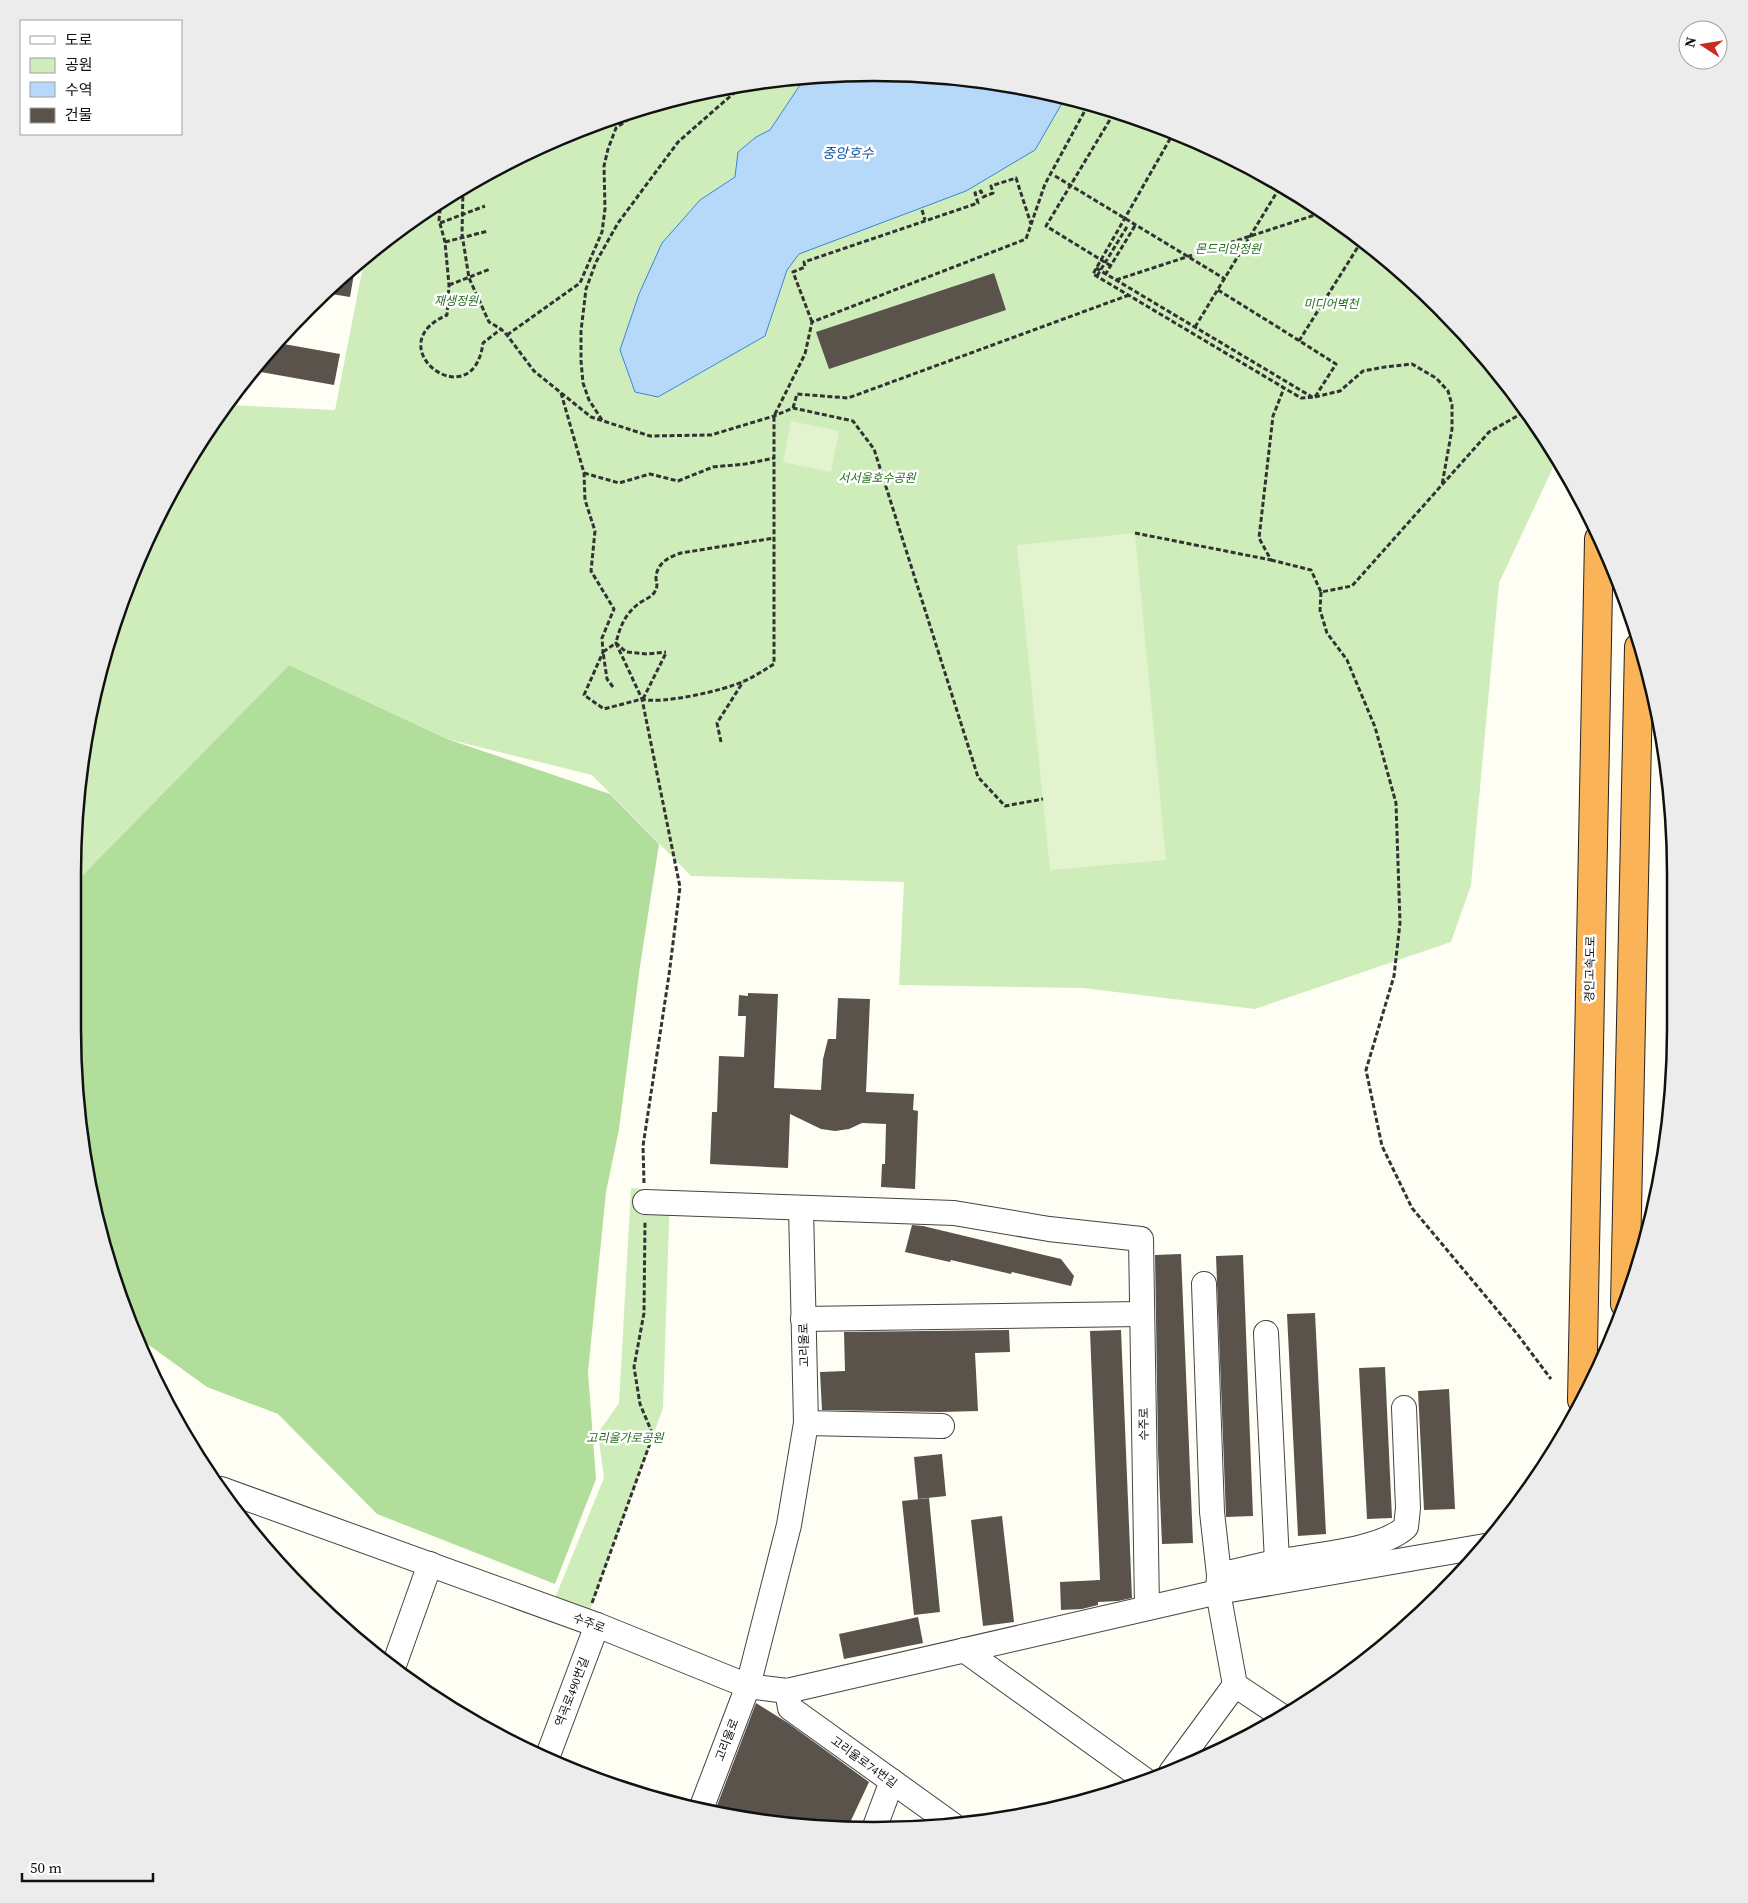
<svg xmlns="http://www.w3.org/2000/svg" width="1748" height="1903" font-family="'Source Serif 4','Noto Sans KR',serif">
	<style>
		.green { fill: #cfedbb }
		.forest { fill: #b1de9a }
		.pitch { fill: #e2f3ce }
		.water { fill: #b7d9f9; stroke: #3a85d4 }
		.building { fill: #5a534c }
		.lines { fill: none; stroke-linecap: round; stroke-linejoin: round }
		.minor-casing { stroke: #444; stroke-width: 26 }
		.highway-casing { stroke: #222; stroke-width: 30 }
		.path { stroke: #333; stroke-width: 3; stroke-dasharray: 5 2.5; stroke-linecap: butt }
		.minor { stroke: #fff; stroke-width: 24 }
		.highway { stroke: #fab457; stroke-width: 28 }
		.path-bridge { stroke: #333; stroke-width: 3; stroke-dasharray: 5 2.5; stroke-linecap: butt }
		.labels { text-anchor: middle; stroke-width: 5; stroke-linejoin: round; paint-order: stroke }
		.park-label { font-size: 12px; font-style: italic; fill: #246d1c; stroke: #fff }
		.street-label { font-size: 12px; fill: #111; stroke: #fff }
		.water-label { font-size: 14px; font-style: italic; fill: #1257ab; stroke: #fff }
		.rim { fill: none; stroke: #111; stroke-width: 2.5 }
	</style>
	<rect width="100%" height="100%" fill="#fffef5"/>
	<g class="green">
		<polygon points="874,73 1031,88 1181,134 1320,208 1441,307 1541,429 1557,459 1499,583 1471,885 1451,942 1255,1009 1083,988 899,985 904,882 691,876 592,775 447,739 289,665 74,884 74,822 88,717 134,567 208,428 227,405 335,410 364,261 429,207 568,133 718,88"/>
		<polygon points="631,1188 670,1192 663,1408 586,1621 551,1608 604,1478 598,1433 619,1403"/>
	</g>
	<polygon class="forest" points="289,665 447,739 610,794 659,844 640,966 619,1129 606,1192 588,1372 596,1479 555,1584 377,1514 278,1414 207,1387 135,1335 115,1286 88,1186 73,1029 74,884"/>
	<g class="pitch">
		<polygon points="791,421 839,431 831,472 783,462"/>
		<polygon points="1135,533 1166,860 1050,870 1017,545"/>
	</g>
	<polygon class="water" points="874,73 1031,88 1065,98 1035,150 966,191 799,254 787,270 765,336 658,397 635,392 620,350 639,294 662,243 700,200 735,177 738,152 756,137 770,130 804,79"/>
	<g class="building">
		<polygon points="355,268 350,297 325,293 333,286"/>
		<polygon points="994,273 1006,310 829,369 816,332"/>
		<polygon points="278,343 340,354 334,385 255,371"/>
		<polygon points="748,993 778,994 774,1088 821,1090 823,1059 828,1039 836,1039 838,998 870,999 866,1092 914,1094 913,1110 918,1111 915,1189 881,1187 882,1164 885,1164 886,1124 862,1123 849,1129 835,1131 821,1129 790,1114 788,1168 710,1164 712,1112 717,1112 719,1056 744,1057 746,1016 738,1016 739,995 748,996"/>
		<polygon points="912,1225 923,1226 1061,1259 1074,1276 1071,1286 1012,1272 1011,1274 951,1260 950,1262 905,1252"/>
		<polygon points="1181,1254 1193,1543 1162,1544 1158,1451 1155,1255"/>
		<polygon points="1243,1255 1253,1516 1226,1517 1216,1256"/>
		<polygon points="1315,1313 1326,1534 1298,1536 1287,1314"/>
		<polygon points="1009,1330 1010,1352 975,1353 978,1411 941,1412 822,1410 820,1372 845,1371 844,1332"/>
		<polygon points="1121,1330 1132,1598 1118,1601 1098,1602 1098,1605 1082,1609 1061,1610 1060,1582 1100,1580 1090,1331"/>
		<polygon points="1385,1367 1392,1518 1367,1519 1359,1368"/>
		<polygon points="1449,1389 1455,1509 1424,1510 1418,1391"/>
		<polygon points="942,1454 946,1496 918,1499 914,1457"/>
		<polygon points="929,1498 940,1612 914,1615 902,1501"/>
		<polygon points="1002,1516 1014,1622 983,1626 971,1520"/>
		<polygon points="918,1617 923,1643 844,1659 839,1634"/>
		<polygon points="756,1703 788,1723 869,1782 847,1829 822,1829 715,1811"/>
	</g>
	<g class="lines">
		<defs>
			<g id="minor">
				<polyline points="645,1202 954,1213 1049,1229 1141,1239 1147,1608"/>
				<polyline points="1204,1284 1212,1512 1219,1575 1218,1592 1235,1685"/>
				<polyline points="803,1319 1142,1314"/>
				<polyline points="1266,1333 1277,1562"/>
				<polyline points="806,1423 942,1426"/>
				<polyline points="221,1489 597,1625 748,1686 787,1691 1218,1592 1485,1546"/>
				<path d="M1219 1575C1238 1571 1257 1566 1276 1562 1311 1555 1380 1551 1406 1527L1408 1508 1404 1408"/>
				<polyline points="964,1650 1145,1780"/>
				<polyline points="393,1668 430,1564"/>
				<polyline points="1235,1685 1283,1717"/>
				<polyline points="787,1691 790,1708 953,1825"/>
				<polyline points="547,1758 597,1625"/>
				<polyline points="1171,1772 1235,1685"/>
				<polyline points="701,1809 748,1686 789,1525 806,1423 801,1208"/>
				<polyline points="874,1829 892,1781"/>
			</g>
			<g id="highway">
				<polyline points="1625,1304 1639,647"/>
				<polyline points="1582,1400 1599,539"/>
			</g>
		</defs>
		<use href="#minor" class="minor-casing"/>
		<use href="#highway" class="highway-casing"/>
		<g class="path">
			<polyline points="1174,132 1093,274 1301,398 1315,397 1336,364 1276,326"/>
			<polyline points="1055,176 1225,279"/>
			<polyline points="463,189 462,234 469,278 489,322 501,329 507,335 534,371 591,417 650,436 711,435 774,416 793,408 853,421 874,449 978,777 1005,806 1043,799"/>
			<path d="M441 201 439 220 445 242 449 285 447 315C375 346 473 420 483 343L501 329"/>
			<polyline points="922,210 925,220"/>
			<polyline points="440,223 485,206"/>
			<polyline points="445,242 488,231"/>
			<polyline points="1096,268 1312,397"/>
			<polyline points="1105,275 1136,224"/>
			<polyline points="1097,276 1128,225"/>
			<polyline points="449,285 490,269"/>
			<polyline points="812,322 793,272 805,267 804,262 978,203 975,193 981,191 983,197 993,193 991,186 1016,178 1031,224"/>
			<polyline points="1195,327 1280,187"/>
			<polyline points="507,335 580,283 602,232 605,209 604,166 608,149 616,128 640,111"/>
			<polyline points="1299,341 1361,242"/>
			<path d="M561 393 584 473 585 500 595 531 591 571 614 609 602 638 603 652 584 695 604 709 642 699C660 705 726 690 744 681 754 677 764 670 774 664V416L805 354 812 322 1026 239 1045 184 1088 105"/>
			<polyline points="1315,397 1340,391 1363,371 1385,367 1412,364 1436,378 1448,391 1452,405 1452,429 1442,485"/>
			<polyline points="793,408 797,394 848,398 1129,295"/>
			<polyline points="602,420 589,400 583,383 581,361 581,331 586,289 596,262 618,223 678,142 743,85"/>
			<polyline points="584,473 619,483 650,474 678,481 713,467 745,464 774,458"/>
			<polyline points="1135,533 1271,560 1259,538 1273,416 1284,388"/>
			<polyline points="1271,560 1311,570 1321,592 1352,586 1489,432 1526,411"/>
			<polyline points="1321,592 1320,610 1327,633 1347,660 1375,727 1396,803 1400,923 1394,976 1366,1070 1382,1146 1412,1208 1518,1335 1551,1379"/>
			<polyline points="613,687 607,679 603,652 616,643 626,652 647,654 666,652"/>
			<polyline points="643,699 666,653"/>
			<polyline points="721,742 717,723 743,682"/>
			<path d="M644 1183 643 1146 669 975 680 887 642 699 616 643C620 626 626 612 641 602 646 599 651 597 654 593 658 587 657 585 656 579 656 563 669 557 681 553L774 538"/>
			<polyline points="592,1603 653,1435 640,1404 634,1367 644,1313 645,1222"/>
		</g>
		<use href="#minor" class="minor"/>
		<use href="#highway" class="highway"/>
		<g class="path-bridge">
			<polyline points="1111,266 1046,226 1114,113"/>
			<polyline points="1116,280 1324,212"/>
			<polyline points="1218,290 1276,326"/>
		</g>
	</g>
	<g class="labels">
		<g class="park-label">
			<text x="1228" y="253">몬드리안정원</text>
			<text x="456" y="305">재생정원</text>
			<text x="1331" y="308">미디어벽천</text>
			<text x="877" y="482">서서울호수공원</text>
			<text x="625" y="1442">고리울가로공원</text>
		</g>
		<g class="street-label">
			<text transform="translate(1590 969) rotate(-89)" y="4">경인고속도로</text>
			<text transform="translate(804 1345) rotate(-91)" y="4">고리울로</text>
			<text transform="translate(1144 1424) rotate(-91)" y="4">수주로</text>
			<text transform="translate(589 1623) rotate(21)" y="4">수주로</text>
			<text transform="translate(572 1692) rotate(-69)" y="4">역곡로490번길</text>
			<text transform="translate(727 1740) rotate(-69)" y="4">고리울로</text>
			<text transform="translate(864 1762) rotate(36)" y="4">고리울로74번길</text>
		</g>
		<g class="water-label">
			<text x="848" y="158">중앙호수</text>
		</g>
	</g>
	<path d="M0 0H1748V1903H0ZM874 81H874A793 793 0 0 1 1667 874V1029A793 793 0 0 1 874 1822H874A793 793 0 0 1 81 1029V874A793 793 0 0 1 874 81Z" fill="#ececec" fill-rule="evenodd"/>
	<path class="rim" d="M874 81H874A793 793 0 0 1 1667 874V1029A793 793 0 0 1 874 1822H874A793 793 0 0 1 81 1029V874A793 793 0 0 1 874 81Z"/>
	<rect x="20" y="20" width="162" height="115" fill="#ffffff" stroke="#a0a0a0"/>
	<rect x="30" y="36" width="25" height="8" fill="#ffffff" stroke="#a0a0a0"/>
	<text x="65" y="45" font-size="15" fill="#111111">도로</text>
	<rect x="30" y="58" width="25" height="15" fill="#cfedbb" stroke="#a0a0a0"/>
	<text x="65" y="70" font-size="15" fill="#111111">공원</text>
	<rect x="30" y="82" width="25" height="15" fill="#b7d9f9" stroke="#a0a0a0"/>
	<text x="65" y="95" font-size="15" fill="#111111">수역</text>
	<rect x="30" y="108" width="25" height="15" fill="#5a534c" stroke="#a0a0a0"/>
	<text x="65" y="120" font-size="15" fill="#111111">건물</text>
	<g transform="translate(1703 45) rotate(282)"><circle r="24" fill="#ffffff" stroke="#a0a0a0"/>
	<path d="M0-4L9 19L0 12L-9 19Z" fill="#c92b20"/>
	<text y="-8" font-size="14" font-weight="bold" text-anchor="middle" fill="#111111">N</text>
	</g>
	<path d="M22 1873v8h131v-8" fill="none" stroke="#111111" stroke-width="2.5"/>
	<text x="30" y="1873" font-size="15" fill="#111111" stroke="#ffffff" stroke-width="4" paint-order="stroke">50 m</text>
</svg>
